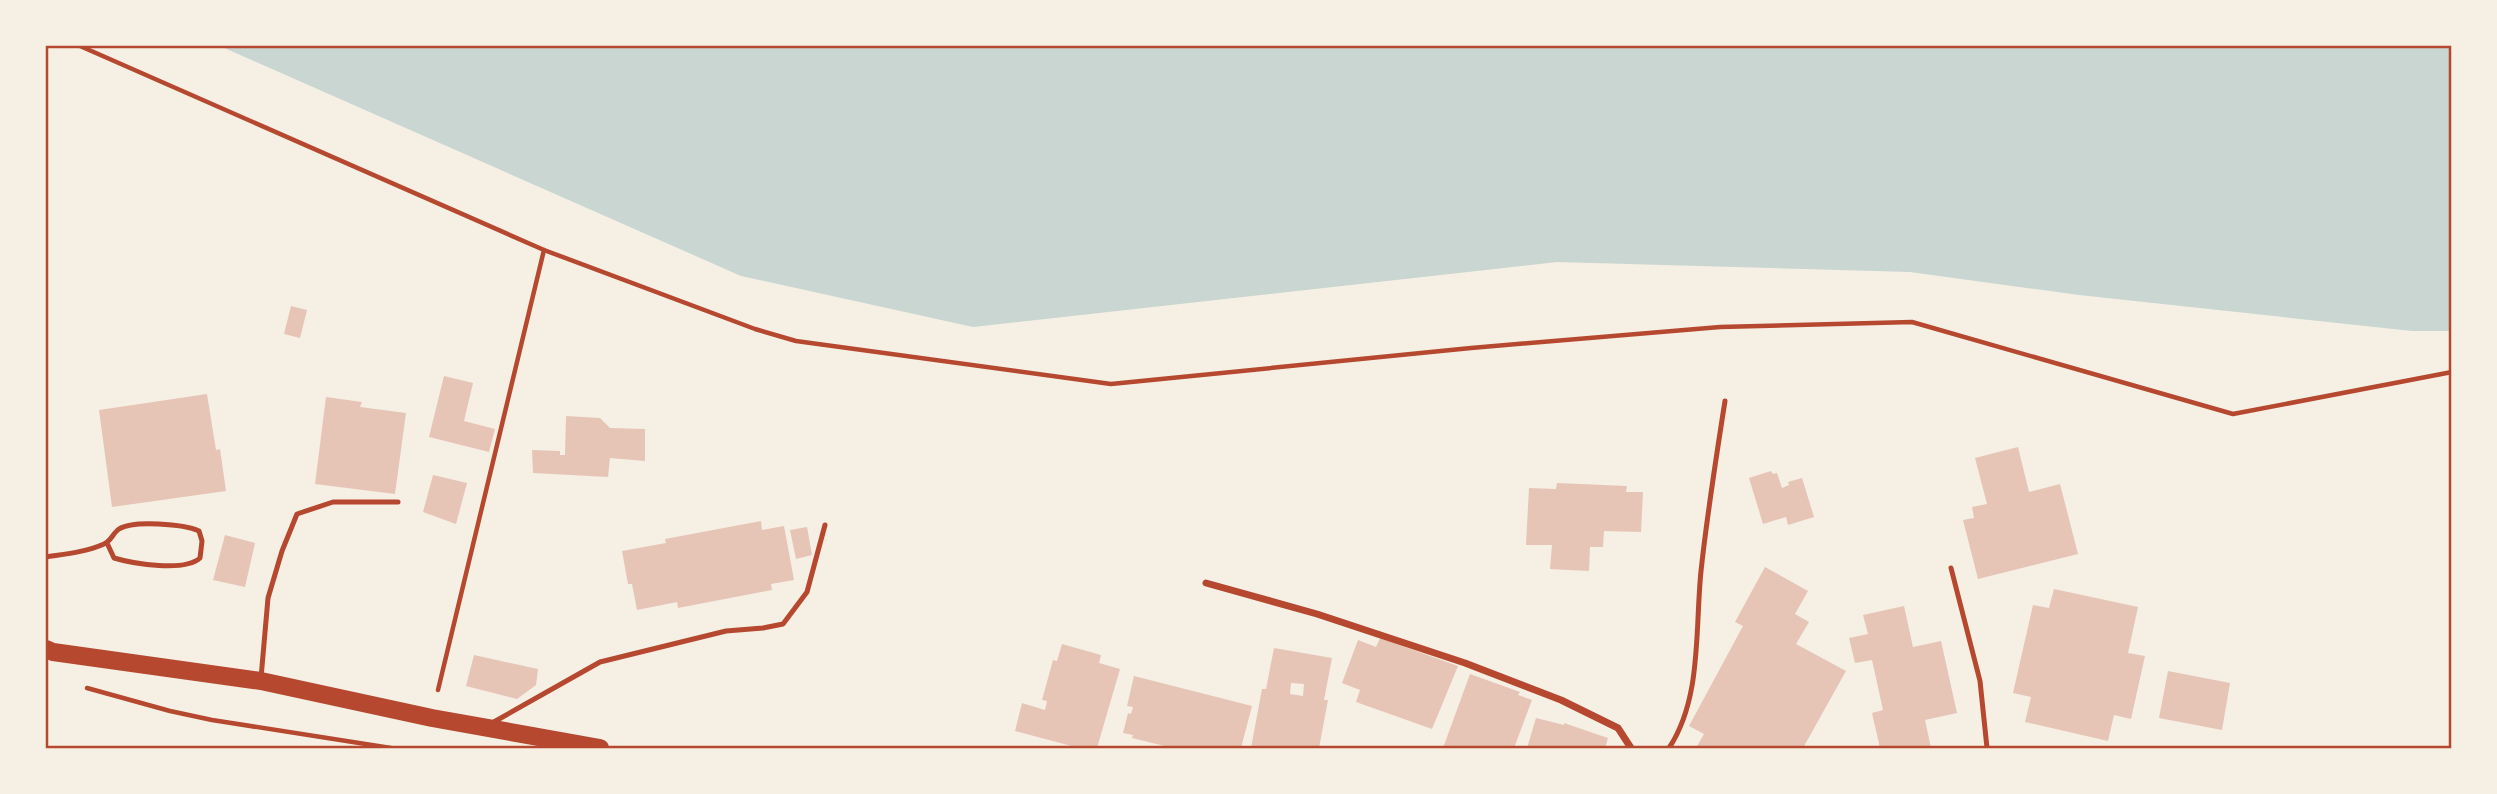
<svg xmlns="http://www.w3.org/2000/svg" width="2497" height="794" font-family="'Noto Sans',sans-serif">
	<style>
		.water { fill: #c9d6d2 }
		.building { fill: #e6c5b7; fill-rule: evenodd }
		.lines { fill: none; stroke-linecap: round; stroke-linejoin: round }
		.path { stroke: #b5482f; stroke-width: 4.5 }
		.service { stroke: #b5482f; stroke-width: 5 }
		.minor { stroke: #b5482f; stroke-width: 7 }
		.primary { stroke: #b5482f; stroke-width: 18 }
		.neatline { fill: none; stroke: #b5482f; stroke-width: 2.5 }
	</style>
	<rect width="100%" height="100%" fill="#f6efe4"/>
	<polygon class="water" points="220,46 2451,46 2451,331 2412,331 2079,295 1910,272 1557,262 973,327 741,276"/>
	<g class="building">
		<polygon points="291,306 307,310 300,338 284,334"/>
		<polygon points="444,376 473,383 464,421 495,429 489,452 429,437"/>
		<polygon points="207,394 216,450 220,449 226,491 112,507 99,410"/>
		<polygon points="326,397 362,402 360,407 406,413 395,494 315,484"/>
		<polygon points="566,416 600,418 610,428 645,429 645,461 610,458 608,477 533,473 532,450 560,451 560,455 565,455"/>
		<polygon points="2018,447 2029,492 2060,484 2078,554 1978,579 1963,520 1974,518 1972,507 1987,504 1975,458"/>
		<polygon points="1771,471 1773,474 1777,473 1782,488 1789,485 1788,482 1802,478 1814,517 1788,525 1786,517 1763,524 1749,478"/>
		<polygon points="433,475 467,483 456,524 423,512"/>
		<polygon points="1557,483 1627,486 1626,492 1643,492 1641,532 1604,531 1603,547 1590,547 1589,571 1550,569 1552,545 1526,545 1529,488 1556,489"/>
		<polygon points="761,521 762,530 784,526 794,580 771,584 772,590 678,608 677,602 637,610 632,584 628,584 622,551 666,543 665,539"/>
		<polygon points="807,527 812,555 796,559 790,530"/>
		<polygon points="225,535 255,543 245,587 213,580"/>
		<polygon points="1765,567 1808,591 1795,614 1809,622 1796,644 1846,671 1803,748 1696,748 1704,734 1689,726 1743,626 1735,622"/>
		<polygon points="2054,589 2138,607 2128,653 2145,656 2131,719 2114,715 2108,741 2025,722 2031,697 2013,693 2033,605 2049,608"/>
		<polygon points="1904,606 1913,647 1941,641 1957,713 1925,720 1931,748 1880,748 1872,713 1883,710 1872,660 1855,663 1849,638 1868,634 1863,615"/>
		<polygon points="1380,638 1458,666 1432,729 1356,702 1360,690 1342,683 1358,640 1376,647"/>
		<polygon points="1062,644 1101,655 1099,663 1120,669 1097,748 1079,748 1015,731 1022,703 1045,710 1047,701 1042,700 1053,660 1057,661"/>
		<path d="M1274 648 1332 658 1324 700H1328L1319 748H1251L1262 689H1266ZM1291 683 1304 684 1303 696 1290 694Z"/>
		<polygon points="474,655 538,669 536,685 517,699 466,686"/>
		<polygon points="2168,671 2230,683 2222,730 2159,718"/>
		<polygon points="1470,674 1520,692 1518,695 1532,700 1514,748 1443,748"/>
		<polygon points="1134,676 1252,706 1241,748 1173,748 1132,738 1133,735 1123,733 1128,713 1131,714 1133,707 1127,706"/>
		<polygon points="1536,718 1564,725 1564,723 1608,738 1605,748 1527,748"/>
	</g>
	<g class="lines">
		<g class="path">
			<polyline points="80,46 544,250 755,329 796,341 1111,384 1471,348 1720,327 1912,322 2233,414 2452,372"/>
			<polyline points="87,688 170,711 212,720 391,748"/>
			<polyline points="438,690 544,250"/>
		</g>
		<g class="service">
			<path d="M46 557C65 554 86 552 104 544 111 541 113 533 119 529 133 520 184 524 199 531L202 541 200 558C185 572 134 564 114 558L107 543"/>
			<polyline points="1951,568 1980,681 1987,748"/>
			<polyline points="261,678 268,598 282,551 297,514 333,502 398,502"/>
			<polyline points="492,723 600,662 726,631 763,628 783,624 807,592 825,525"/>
			<path d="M1669 748C1702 698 1695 630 1701 571 1707 515 1716 458 1725 401"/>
		</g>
		<polyline class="minor" points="1206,583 1317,614 1465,663 1561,700 1618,728 1631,748"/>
		<polyline class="primary" points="46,649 53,652 261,681 432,718 600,748"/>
	</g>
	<rect width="2497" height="794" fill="none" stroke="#f6efe4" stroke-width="94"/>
	<rect x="47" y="47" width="2403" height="700" class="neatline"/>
</svg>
